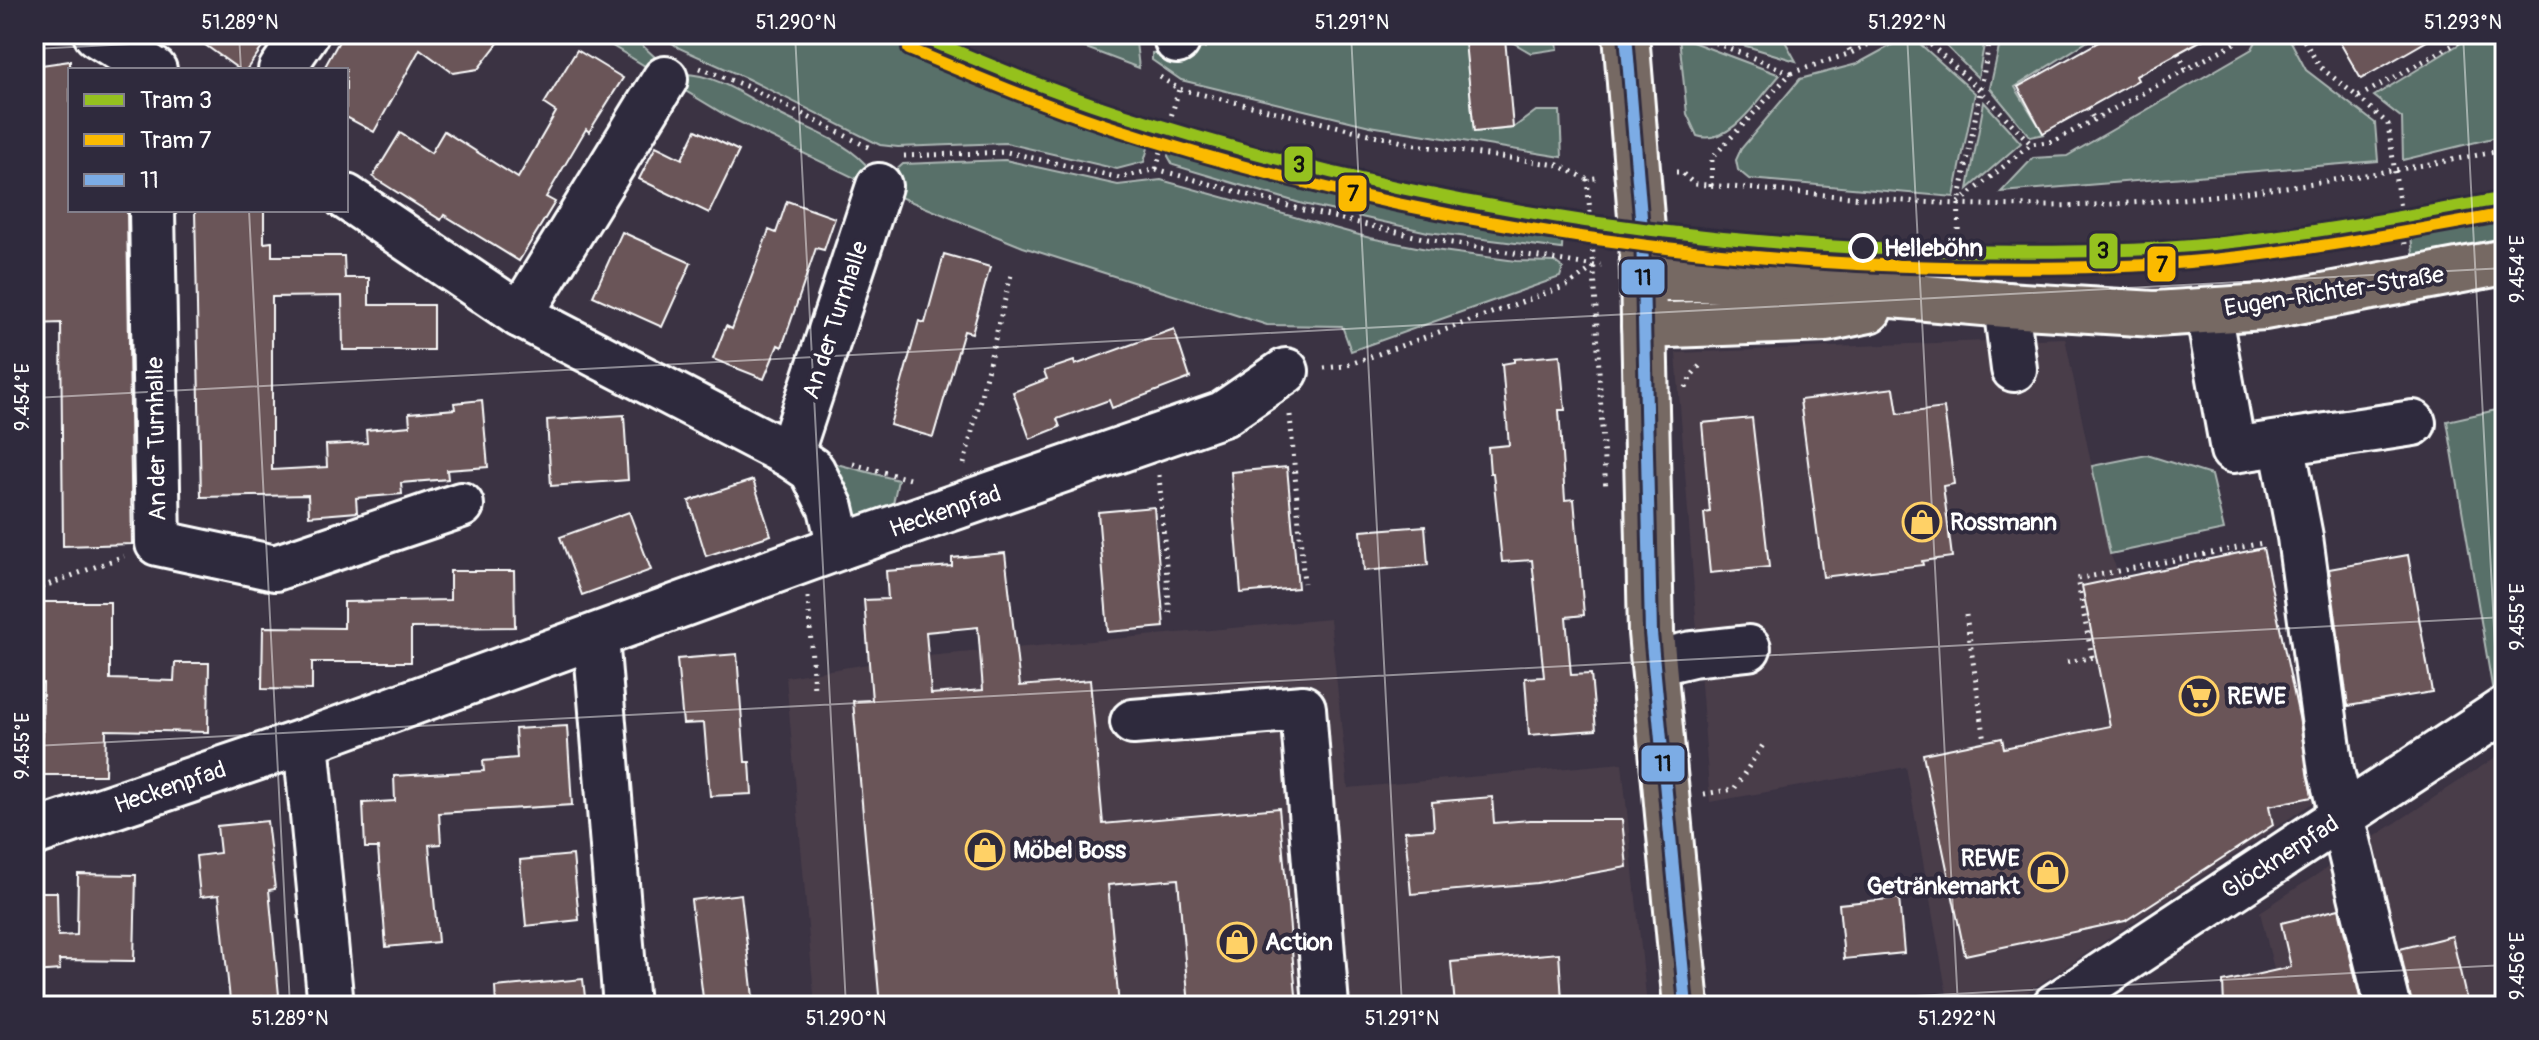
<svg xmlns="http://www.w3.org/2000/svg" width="2539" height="1040" viewBox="0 0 2539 1040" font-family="Pangolin,sans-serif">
  <rect width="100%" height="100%" fill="#3b3343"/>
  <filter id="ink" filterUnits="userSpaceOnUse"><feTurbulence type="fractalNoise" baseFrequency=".0125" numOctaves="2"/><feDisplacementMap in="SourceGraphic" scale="16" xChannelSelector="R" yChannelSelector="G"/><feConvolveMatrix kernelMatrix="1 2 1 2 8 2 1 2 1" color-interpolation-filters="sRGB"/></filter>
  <g filter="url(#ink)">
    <g fill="#493d4a">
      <polygon points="2065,338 2110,554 2121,578 2263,548 2317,800 2007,1006 1949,1006 1906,767 1710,802 1676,353"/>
      <polygon points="1330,619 1348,788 1622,763 1647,1006 815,1006 786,677 906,658"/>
      <polygon points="2505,751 2505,1006 2283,1006 2260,912"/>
    </g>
    <g fill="#596f69" stroke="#acb7b4" stroke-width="2">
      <polygon points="593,34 630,34 656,58 658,74"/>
      <polygon points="660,34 878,34 918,53 1018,91 1152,134 1144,162 1117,169 1006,143 898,147 880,145 748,79 679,48"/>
      <polygon points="1049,34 1135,34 1139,68"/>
      <polygon points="1204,34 1556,34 1558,49 1531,53 1505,38 1466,42 1474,132 1513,128 1536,111 1560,111 1562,157 1370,126 1181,80 1152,60 1152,53 1205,48"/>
      <polygon points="1706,34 1781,34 1796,61"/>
      <polygon points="1934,34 1986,34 1978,78"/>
      <polygon points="2002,34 2099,34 2015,87 2044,134 2030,137 1990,88"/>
      <polygon points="2260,34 2287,34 2306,70 2375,123 2378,161 2001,192 2033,158 2067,156 2252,49"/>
      <polygon points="2476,34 2505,34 2505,135 2403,160 2402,118 2374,96"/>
      <polygon points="1910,35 1975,93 1954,197 1749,179 1738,170 1736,160 1741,149 1800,79 1857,64"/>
      <path d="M1679 37 1780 75C1760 97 1730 147 1697 136L1687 114Z"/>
      <path d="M683 74C717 74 746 97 775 112 808 130 849 141 871 171V186L727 116 674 84Z"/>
      <polygon points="1984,102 2021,143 1968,189"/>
      <polygon points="1170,138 1307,181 1429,206 1563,227 1562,249 1428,232 1303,204 1173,165 1168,156"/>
      <polygon points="1005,160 1118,185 1161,180 1370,238 1427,249 1516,261 1555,262 1563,268 1560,277 1351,351 1342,326 1267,325 1023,247 885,191 894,172 903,164"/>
      <polygon points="2505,210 2505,244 2414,261 2410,228"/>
      <polygon points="2505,408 2505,685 2493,692 2447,421"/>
      <polygon points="2147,455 2211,475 2224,530 2110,554 2092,466"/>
      <polygon points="829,462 898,480 891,513 866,521 848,512"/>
    </g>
    <g fill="#6a5559" stroke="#fff" stroke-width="2" fill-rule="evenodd">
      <polygon points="190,34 272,34 246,70 240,70"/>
      <polygon points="343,34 505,34 478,69 453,73 420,49 374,132 346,117 346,70 323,70"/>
      <polygon points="2113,34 2213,34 2136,76 2138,80 2043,133 2018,87"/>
      <polygon points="2335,34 2439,34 2361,79"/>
      <polygon points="1505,38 1513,128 1474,132 1465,42"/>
      <polygon points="577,50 623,78 589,132 586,129 546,197 555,202 519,261 444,215 441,220 373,177 400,133 431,153 444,131 518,178 556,112 544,104"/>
      <polygon points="70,61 70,210 127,210 132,544 63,546 61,323 34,324 34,66"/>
      <polygon points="696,130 739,151 709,213 639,179 656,146 682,159"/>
      <polygon points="787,201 835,218 824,250 816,248 782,347 778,345 764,379 713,359 726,326 732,329 769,230 776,233"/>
      <polygon points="195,210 264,210 264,243 272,242 272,256 344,256 345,278 369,278 369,305 433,305 433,350 343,350 342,296 272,297 272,470 327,467 326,445 367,443 366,430 410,426 409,413 455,409 454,403 482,400 488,467 447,470 448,479 401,483 402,494 356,498 357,512 309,516 308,495 201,497"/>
      <polygon points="622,232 691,263 662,327 593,296"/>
      <polygon points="944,254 990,267 972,333 964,331 933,437 890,425 919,321 925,323"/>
      <polygon points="1174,329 1190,378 1112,408 1109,400 1057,419 1060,427 1030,439 1013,392 1047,379 1044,371 1074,361 1075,365"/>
      <polygon points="1560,355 1565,410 1559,410 1565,500 1574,499 1584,615 1566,617 1571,675 1591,674 1596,730 1529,735 1525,678 1544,677 1532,560 1502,562 1493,473 1490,473 1488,447 1509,445 1502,364 1514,362 1514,359"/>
      <polygon points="1894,388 1898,414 1944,408 1954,484 1943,486 1952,557 1922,561 1923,565 1823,577 1800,400"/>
      <polygon points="624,415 628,480 551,486 547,420"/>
      <polygon points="1752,418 1769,567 1710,573 1704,513 1710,512 1702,423"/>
      <polygon points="1287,467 1298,588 1241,593 1231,472"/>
      <polygon points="753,480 771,535 706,556 689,501"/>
      <polygon points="1154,507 1164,627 1108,632 1098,512"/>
      <polygon points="629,512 651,570 582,595 560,537"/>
      <polygon points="1425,526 1428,565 1364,571 1361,531"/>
      <polygon points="2263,548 2299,717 2312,797 2269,806 2273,825 2125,921 1965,955 1923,754 2002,738 2004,748 2110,726 2082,586"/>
      <path d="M1005 553 1020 686 1090 680 1103 824 1279 808 1297 1006H1189L1178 879 1108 885 1119 1006H880L853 701 872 700 864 600 888 599 886 571 952 566V558ZM978 627 983 690 931 694 926 632Z"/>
      <polygon points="2408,555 2432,692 2348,706 2329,569"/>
      <polygon points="450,571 514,571 515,627 411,628 411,662 312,662 312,690 262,689 263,627 344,628 344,602 450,600"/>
      <polygon points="36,602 110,602 110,679 174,681 175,663 209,663 208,732 106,730 105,775 42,775 43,683 36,683"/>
      <polygon points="737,654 745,762 750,762 752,794 710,796 704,723 683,724 677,659"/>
      <polygon points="567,726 572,805 439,813 441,844 429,845 438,942 386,947 378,848 365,848 363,803 395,801 394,776 484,771 483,761 517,758 515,729"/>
      <polygon points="1492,797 1494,823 1530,820 1622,820 1627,867 1537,883 1411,894 1405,831 1434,829 1432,802"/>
      <polygon points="267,821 275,889 269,890 279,995 230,1000 219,895 200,897 196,856 220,853 217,826"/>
      <polygon points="573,855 579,920 526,926 520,860"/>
      <polygon points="78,874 136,875 134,961 59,960 60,970 34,972 34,892 57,892 58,936 77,935"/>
      <polygon points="741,894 754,1006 704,1006 691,900"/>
      <polygon points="1899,898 1904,953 1844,959 1839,904"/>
      <polygon points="2339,909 2362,1006 2224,1006 2223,982 2291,967 2281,923"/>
      <polygon points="2452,936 2468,1006 2412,1006 2400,949"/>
      <polygon points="1559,953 1562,1001 1508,1006 1455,1006 1451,962"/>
      <polygon points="583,979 586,1006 496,1006 495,987"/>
    </g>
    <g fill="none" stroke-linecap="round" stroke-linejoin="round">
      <defs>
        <g id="minor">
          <polyline points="96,34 154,70"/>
          <polyline points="1176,34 1177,41"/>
          <polyline points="281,70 306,34"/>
          <polyline points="346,197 520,315 790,455 812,470 831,508 840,547"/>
          <polyline points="152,210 158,543 275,568 461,505"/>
          <polyline points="2006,305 2014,369"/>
          <polyline points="2208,311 2233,450 2413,423"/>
          <polyline points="520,315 665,79"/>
          <polyline points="2282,443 2300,537 2331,771 2388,1006"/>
          <polyline points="790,455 879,186"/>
          <polyline points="596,637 626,1006"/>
          <polyline points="1654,663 1692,654 1748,648"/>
          <polyline points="1133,722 1303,708 1326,1006"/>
          <polyline points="306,741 331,1006"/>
          <polyline points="34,833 306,741 840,547 1223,414 1286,371"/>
          <polyline points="2055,1006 2505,709"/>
        </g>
        <g id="major">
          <polyline points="1626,34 1642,229 1651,633 1686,1006"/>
          <polyline points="1643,279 1709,279 2006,305 2155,314 2265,307 2505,262"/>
          <polyline points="1644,326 1826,319 1869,310"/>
        </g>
      </defs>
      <use href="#minor" stroke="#fff" stroke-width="50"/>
      <use href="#major" stroke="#fff" stroke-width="50"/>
      <g stroke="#fff" stroke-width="5" stroke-dasharray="2 6" stroke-linecap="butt">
        <polyline points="646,34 657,43"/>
        <polyline points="1693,34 1791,73"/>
        <polyline points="1842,34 1851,53"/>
        <polyline points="1919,34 1975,85 2031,144"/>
        <polyline points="2300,34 2320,67 2358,97 2473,34"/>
        <polyline points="2178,53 2186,69"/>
        <polyline points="700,68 748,87 872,149"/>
        <polyline points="1160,77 1179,89 1416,145 1558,165 1587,179 1596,178"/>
        <polyline points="2358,97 2388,124 2405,244"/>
        <polyline points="2088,108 2094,120"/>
        <polyline points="904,156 1007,152 1120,178 1156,169 1303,210 1427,239 1595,266 1601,265"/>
        <polyline points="1156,169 1179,89"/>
        <path d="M1676 172H1681L1694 184C1826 194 1959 210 2092 205 2231 199 2368 176 2505 150"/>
        <path d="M1587 179C1597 282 1598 385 1606 489"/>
        <polyline points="1711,186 1712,158 1791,73 1851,53 1889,34"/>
        <polyline points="1959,203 2031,144 2055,141 2240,40 2243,34"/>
        <polyline points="1957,262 1959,204 1991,34"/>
        <polyline points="1324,368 1345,366 1569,285 1594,267"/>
        <polyline points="1686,388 1691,376 1702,363"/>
        <polyline points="1290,415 1304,583"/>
        <polyline points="853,464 913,480"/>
        <polyline points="964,464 1011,275"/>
        <polyline points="1159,475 1170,616"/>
        <polyline points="34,590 124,556"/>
        <polyline points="808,597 814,690"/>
        <polyline points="1966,615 1985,741"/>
        <polyline points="2092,657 2077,579 2263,543"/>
        <polyline points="2067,662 2094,657"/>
        <polyline points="1704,794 1734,789 1765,742"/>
      </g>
      <use href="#minor" stroke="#2f2a3d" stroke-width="44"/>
      <use href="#major" stroke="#766964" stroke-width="44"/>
      <defs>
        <polyline id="bus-1" points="1626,34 1642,229 1651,633 1686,1006"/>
      </defs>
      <use href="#bus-1" stroke="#2f2a3d" stroke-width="18"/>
      <use href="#bus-1" stroke="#7cace5" stroke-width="12"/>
      <defs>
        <path id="tram-1" d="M915 34C980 61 1045 89 1113 111 1382 198 1663 245 1946 251 2027 252 2110 253 2191 246 2296 237 2401 217 2505 198"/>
        <path id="tram-2" d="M909 49C974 76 1040 104 1107 126 1378 214 1660 261 1944 267 2026 268 2108 269 2189 262 2296 253 2400 233 2505 214"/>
      </defs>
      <use href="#tram-1" stroke="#2f2a3d" stroke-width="18"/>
      <use href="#tram-2" stroke="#2f2a3d" stroke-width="18"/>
      <use href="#tram-1" stroke="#95c11f" stroke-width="12"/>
      <use href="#tram-2" stroke="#fbba00" stroke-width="12"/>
    </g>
  </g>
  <path fill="none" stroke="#fff" stroke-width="2" stroke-opacity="0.45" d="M239 34 241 70M795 34 846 1006M1351 34 1402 1006M1907 34 1958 1006M2463 34 2505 839M34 49 322 34M249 210 290 1006M34 398 2505 268M34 746 2505 617M1725 1006 2505 965"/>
  <defs>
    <symbol id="shop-ring" viewBox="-11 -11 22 22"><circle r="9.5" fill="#2f2a3d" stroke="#ffd166" stroke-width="1.5"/><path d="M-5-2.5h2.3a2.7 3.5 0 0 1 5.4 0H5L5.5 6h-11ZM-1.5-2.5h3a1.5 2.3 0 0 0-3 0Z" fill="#ffd166"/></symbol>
    <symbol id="supermarket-ring" viewBox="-11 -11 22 22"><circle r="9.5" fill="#2f2a3d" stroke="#ffd166" stroke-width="1.5"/><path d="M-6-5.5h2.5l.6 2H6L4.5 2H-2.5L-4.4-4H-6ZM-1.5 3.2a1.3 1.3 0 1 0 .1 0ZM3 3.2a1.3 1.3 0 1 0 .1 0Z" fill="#ffd166"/></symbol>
  </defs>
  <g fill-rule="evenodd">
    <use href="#shop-ring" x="1900" y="500" width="44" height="44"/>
    <use href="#supermarket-ring" x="2177" y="674" width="44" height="44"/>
    <use href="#shop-ring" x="963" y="828" width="44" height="44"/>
    <use href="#shop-ring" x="2026" y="850" width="44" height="44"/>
    <use href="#shop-ring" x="1215" y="920" width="44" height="44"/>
  </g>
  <circle fill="#2f2a3d" stroke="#fff" stroke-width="4" cx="1863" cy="248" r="13"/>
  <g text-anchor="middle" stroke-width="8" stroke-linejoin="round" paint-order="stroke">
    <g font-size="24" font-weight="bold" fill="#fff" stroke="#2f2a3d" text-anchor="start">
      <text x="1884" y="256">Helleböhn</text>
    </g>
    <g font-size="24" fill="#fff" stroke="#2f2a3d">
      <text transform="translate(2334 291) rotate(-9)" y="8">Eugen-Richter-Straße</text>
      <text transform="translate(835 320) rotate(-72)" y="8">An der Turnhalle</text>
      <text transform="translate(156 439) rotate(-91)" y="8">An der Turnhalle</text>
      <text transform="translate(945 511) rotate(-19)" y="8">Heckenpfad</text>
      <text transform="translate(170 787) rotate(-19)" y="8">Heckenpfad</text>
      <text transform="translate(2280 857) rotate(-33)" y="8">Glöcknerpfad</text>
    </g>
    <g font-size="24" font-weight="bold" fill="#fff" stroke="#2f2a3d" text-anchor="start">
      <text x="1950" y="530">Rossmann</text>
      <text x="2227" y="704">REWE</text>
      <text x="1013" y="858">Möbel Boss</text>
      <text x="2020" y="866" text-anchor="end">REWE<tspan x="2020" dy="28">Getränkemarkt</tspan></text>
      <text x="1265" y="950">Action</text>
    </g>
  </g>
  <g stroke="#2f2a3d" stroke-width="3">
    <rect x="1283" y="145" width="31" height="38" rx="8" fill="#95c11f"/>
    <rect x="1337" y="174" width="31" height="39" rx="8" fill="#fbba00"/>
    <rect x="2088" y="232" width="31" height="38" rx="8" fill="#95c11f"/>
    <rect x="2146" y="245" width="31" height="38" rx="8" fill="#fbba00"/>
    <rect x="1620" y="258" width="46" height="38" rx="8" fill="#7cace5"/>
    <rect x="1640" y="744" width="46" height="39" rx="8" fill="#7cace5"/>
  </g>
  <g font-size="22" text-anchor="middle" font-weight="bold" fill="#111">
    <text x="1299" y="172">3</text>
    <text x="1353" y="201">7</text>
    <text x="2103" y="258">3</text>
    <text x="2162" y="272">7</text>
    <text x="1643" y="285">11</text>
    <text x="1663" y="771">11</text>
  </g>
  <rect width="2539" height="1040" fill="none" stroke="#2f2a3d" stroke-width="88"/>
  <rect x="68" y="68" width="280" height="144" fill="#2f2a3d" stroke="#827f8b" stroke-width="2"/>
  <rect x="84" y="94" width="40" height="12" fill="#95c11f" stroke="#827f8b" stroke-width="2"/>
  <text x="140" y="108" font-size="24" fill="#ffffff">Tram 3</text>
  <rect x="84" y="134" width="40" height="12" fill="#fbba00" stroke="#827f8b" stroke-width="2"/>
  <text x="140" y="148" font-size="24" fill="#ffffff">Tram 7</text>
  <rect x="84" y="174" width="40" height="12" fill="#7cace5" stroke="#827f8b" stroke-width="2"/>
  <text x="140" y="188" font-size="24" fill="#ffffff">11</text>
  <rect x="44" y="44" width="2451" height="952" fill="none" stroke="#fff" stroke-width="3"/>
  <g font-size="20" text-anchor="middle" fill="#fff">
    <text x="240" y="29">51.289°N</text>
    <text x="796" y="29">51.290°N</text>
    <text x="1352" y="29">51.291°N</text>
    <text x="1907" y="29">51.292°N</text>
    <text x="2463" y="29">51.293°N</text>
    <text transform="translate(2517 269) rotate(-90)" y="7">9.454°E</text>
    <text transform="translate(22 397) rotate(-90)" y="7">9.454°E</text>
    <text transform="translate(2517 617) rotate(-90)" y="7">9.455°E</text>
    <text transform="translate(22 746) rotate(-90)" y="7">9.455°E</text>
    <text transform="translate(2517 966) rotate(-90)" y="7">9.456°E</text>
    <text x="290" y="1025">51.289°N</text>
    <text x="846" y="1025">51.290°N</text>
    <text x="1402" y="1025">51.291°N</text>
    <text x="1957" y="1025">51.292°N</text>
  </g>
</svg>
